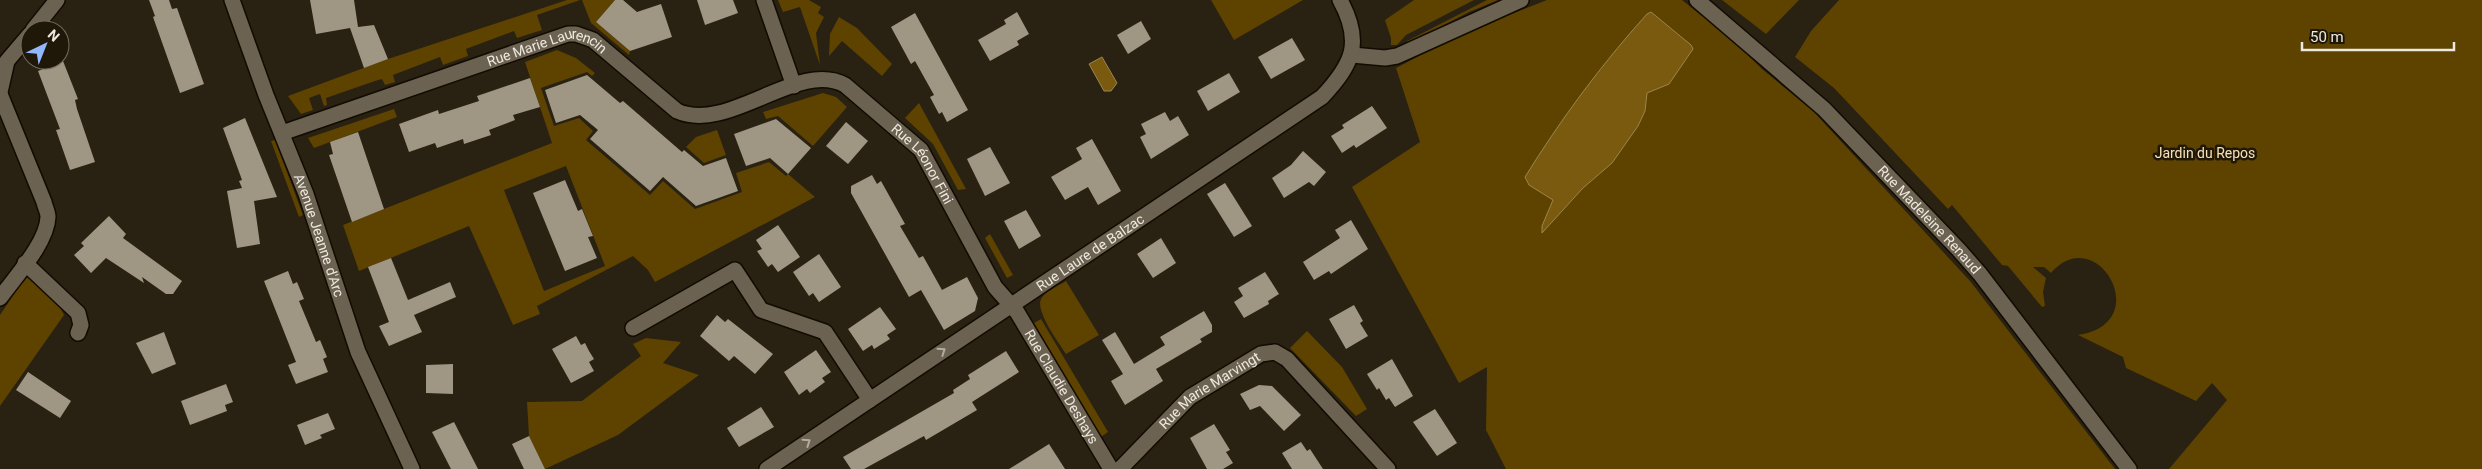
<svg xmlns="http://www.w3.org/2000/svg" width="2482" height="469" viewBox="0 0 2482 469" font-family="Roboto,sans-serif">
  <rect width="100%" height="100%" fill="#292112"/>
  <g fill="#5d4200" fill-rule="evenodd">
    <polygon points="567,0 580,0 537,15 542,30 517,38 514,31 466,49 468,56 443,65 440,57 393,75 395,82 385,85 382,79 375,81 326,98 327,105 324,106 320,94 309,98 313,110 301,114 288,96 388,59"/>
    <polygon points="582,0 615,0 596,22 630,51 629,55 591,23"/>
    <polygon points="778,0 809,0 821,7 818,13 824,17 816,33 820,65 800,7 783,12"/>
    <polygon points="1211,0 1303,0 1234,40"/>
    <polygon points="1414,0 1474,0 1406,35 1397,45 1391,45 1391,38 1385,20"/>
    <polygon points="1487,0 1498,0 1469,12 1404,46 1407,41"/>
    <polygon points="1547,0 1682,0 1737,44 1762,69 1813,111 1970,281 2115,469 1506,469 1486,430 1487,367 1459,383 1352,187 1420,142 1396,68 1467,31"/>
    <polygon points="1722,0 1799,0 1766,34"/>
    <path d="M1839 0H2482V469H2169L2227 400 2212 383 2196 401 2126 368 2123 357 2078 335C2157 323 2096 220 2051 273L2044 267H2033L2046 278 2043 292 2045 306 2042 307 2008 266 2002 265 1952 205 1948 209 1834 88 1795 57 1811 31Z"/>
    <polygon points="839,17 857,28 892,64 882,76 842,41 829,56 830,34"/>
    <path d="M557 50 576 58 595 73 592 76 587 72 541 88 554 126 579 118 593 131 586 140 650 195 663 181 695 209 742 192 736 173 769 162 786 176 788 174 815 197 655 282 648 270 633 256 537 306 540 314 513 325 469 226 359 271 343 225 552 143 525 62ZM566 166 605 266 544 291 504 190Z"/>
    <polygon points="823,93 836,97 847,107 813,146 778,116 766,119 763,112"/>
    <polygon points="919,103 966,189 958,190 933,144 905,118"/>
    <polygon points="394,109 397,117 314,148 308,138"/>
    <polygon points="717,130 726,155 704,163 686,147 696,137"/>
    <polygon points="275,140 303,215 299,217 271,141"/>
    <polygon points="990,234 1013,275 1007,278 985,238"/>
    <polygon points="27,275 60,307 64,315 0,406 0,315"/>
    <path d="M1066 281 1099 335 1066 354C1059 343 1035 311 1041 299 1044 292 1060 285 1066 281Z"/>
    <polygon points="1041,319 1108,432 1101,437 1034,323"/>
    <polygon points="1307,331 1342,367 1367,409 1356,416 1290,348"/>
    <polygon points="646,338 681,342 663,363 699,375 618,435 545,469 529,436 527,402 582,401 641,356 633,344"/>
  </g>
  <g fill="#7a5a0f" stroke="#9d854d">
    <path d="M1651 12 1691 45 1693 49 1669 84 1647 93 1645 111 1638 126 1612 163 1583 188 1542 233V226L1553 200 1529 185 1525 177C1561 119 1601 65 1647 14Z"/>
    <polygon points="1102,57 1117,83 1111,91 1104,91 1089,64"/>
  </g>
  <g fill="#9f9683">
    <polygon points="149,0 169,0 172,9 177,8 204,84 180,93 153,17 155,16"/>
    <polygon points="310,0 354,0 358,27 374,25 388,59 364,68 350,28 316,34"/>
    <polygon points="615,0 623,0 637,12 661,4 672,37 630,51 596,22"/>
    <polygon points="697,0 733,0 738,13 705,25"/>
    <polygon points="1017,12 1029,34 1017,41 1019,45 990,61 978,40 1006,24 1004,20"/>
    <polygon points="915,13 968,110 947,122 942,112 939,114 930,97 934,95 915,61 911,64 891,27"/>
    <polygon points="1141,21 1151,39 1128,54 1117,35"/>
    <polygon points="1292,38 1305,60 1271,79 1258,57"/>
    <polygon points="63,61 78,99 75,100 77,109 95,162 70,170 56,130 60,129 38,71"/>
    <polygon points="1229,73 1240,92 1208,111 1197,91"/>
    <polygon points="587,75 620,103 623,101 682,152 684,150 703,166 726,158 738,191 696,206 663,177 650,191 590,139 598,130 580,115 556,123 545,90"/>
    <polygon points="530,78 540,107 513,115 515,120 489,130 491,135 464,144 463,139 437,148 435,143 409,152 399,124 438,110 439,114 479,101 477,96"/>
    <polygon points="1372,106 1387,128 1356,148 1354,145 1342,153 1331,136 1344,128 1342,125"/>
    <polygon points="1165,112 1170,121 1178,116 1189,135 1151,159 1140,137 1146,134 1141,124"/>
    <polygon points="245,118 277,197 254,201 260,244 237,248 227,191 242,188 239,181 242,180 223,128"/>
    <polygon points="776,119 811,148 788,174 770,158 746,166 734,134"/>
    <polygon points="846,122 868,141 848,164 826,146"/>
    <polygon points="358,132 384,209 352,222 329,155 333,154 330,142"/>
    <polygon points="1092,139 1121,191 1098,205 1088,187 1065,200 1051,177 1082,159 1076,148"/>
    <polygon points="990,147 1010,183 985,196 967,159"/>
    <polygon points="1303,151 1326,172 1314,186 1309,182 1284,198 1272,178 1291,165"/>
    <polygon points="872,175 877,184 881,181 905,224 900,226 919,258 923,256 942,290 967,277 978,298 975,311 944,330 921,290 909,297 851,193 851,186"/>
    <polygon points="565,180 578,211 582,209 593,236 588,237 597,258 565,271 533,193"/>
    <polygon points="1225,183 1252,226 1234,237 1207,194"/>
    <polygon points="1026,210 1041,236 1019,249 1004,221"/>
    <polygon points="109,216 126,234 123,238 182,281 173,294 166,294 142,277 144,283 106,258 91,273 74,255 84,246 81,243"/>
    <polygon points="1351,220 1368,249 1331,274 1329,271 1314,280 1303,262 1340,238 1335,230"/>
    <polygon points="778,225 800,257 778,272 772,264 768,267 757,251 762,249 756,240"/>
    <polygon points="1161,238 1176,263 1153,278 1137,254"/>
    <polygon points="819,254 841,287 819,302 813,293 809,296 793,272"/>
    <polygon points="391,258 408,300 450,282 456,297 414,315 422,332 389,346 379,326 389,322 368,267"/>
    <polygon points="288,271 293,284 297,282 304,299 299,301 309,325 316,342 320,340 327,357 323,359 328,372 296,384 288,365 296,362 264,281"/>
    <polygon points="1265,272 1279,294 1268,301 1269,304 1244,318 1234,302 1243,296 1238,288"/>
    <polygon points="1354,305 1363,321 1360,323 1368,336 1346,349 1329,319"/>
    <polygon points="880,307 896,329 887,335 890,339 874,349 872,345 863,351 848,329"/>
    <polygon points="1204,311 1212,325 1212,332 1200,339 1202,342 1156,369 1163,381 1125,405 1111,381 1123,374 1102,340 1115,332 1134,364 1165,345 1160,337"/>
    <polygon points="717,315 725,322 728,319 773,354 755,374 734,356 729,361 700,336"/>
    <polygon points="164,332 176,364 152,374 136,343"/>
    <polygon points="576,336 581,345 585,343 589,351 594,359 589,362 594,371 571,383 552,349"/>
    <polygon points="816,350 831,372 822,378 825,382 810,393 807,389 799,395 784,372"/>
    <polygon points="1006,351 1019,372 972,402 977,410 926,440 924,436 864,469 851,469 843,457 954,393 953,390 970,379 968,375"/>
    <polygon points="1392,359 1413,396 1395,407 1389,398 1386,400 1379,388 1377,390 1367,374"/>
    <polygon points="453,364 453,394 426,393 426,365"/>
    <polygon points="28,372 71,401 60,418 16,390"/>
    <polygon points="226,384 233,402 225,405 227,411 190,425 181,401"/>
    <polygon points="1259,385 1272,386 1301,415 1284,431 1260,406 1250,410 1240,394"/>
    <polygon points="761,407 774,427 739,447 727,428"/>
    <polygon points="1435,409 1457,443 1437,456 1413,422"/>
    <polygon points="328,413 335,429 320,435 322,438 305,445 297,425"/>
    <polygon points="454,422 478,469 451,469 432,432"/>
    <polygon points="1214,424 1230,450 1226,452 1233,463 1223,469 1207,469 1190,438"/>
    <polygon points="529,436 545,469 524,469 512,444"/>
    <polygon points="1301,442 1307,451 1310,449 1323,469 1292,469 1282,453"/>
    <polygon points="1049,444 1065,469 1009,469"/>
  </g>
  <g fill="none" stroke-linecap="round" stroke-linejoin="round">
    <defs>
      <g id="minor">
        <path id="s1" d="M232 0 266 95 306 194 358 352 412 469"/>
        <polyline points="764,0 794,86"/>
        <path id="s2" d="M1697 0 1824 109 1959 250 1980 274 2129 469"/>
        <polyline points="33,30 57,0"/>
        <polyline points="1352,55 1385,58 1397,56 1521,0"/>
        <polyline points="0,92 7,61 30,34"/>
        <path d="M0 94 44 202C45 207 48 212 48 217 47 243 15 277 0 298"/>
        <path id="s3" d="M282 133 568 34H576L593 40 677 111C729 134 798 59 845 85L921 150 995 287 1017 312 1111 469"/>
        <polyline points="25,263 78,313 81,325 78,333"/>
        <polyline points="633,328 735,270 761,310 825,332 870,400"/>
        <path id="s4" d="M767 469 1322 97C1353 64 1363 42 1340 0"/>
        <path id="s5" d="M1120 469 1190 397 1261 354 1275 352 1287 359 1388 469"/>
      </g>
    </defs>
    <use href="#minor" stroke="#120b01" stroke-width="18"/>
    <use href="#minor" stroke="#6b6251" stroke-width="15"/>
  </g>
  <defs><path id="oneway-chevron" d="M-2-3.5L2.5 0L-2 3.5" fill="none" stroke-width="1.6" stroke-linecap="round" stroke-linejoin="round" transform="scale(1.25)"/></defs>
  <g stroke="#b3ac9f">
    <use href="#oneway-chevron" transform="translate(942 351) rotate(-34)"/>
    <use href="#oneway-chevron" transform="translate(807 442) rotate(-34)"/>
  </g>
  <g text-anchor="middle" stroke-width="5" stroke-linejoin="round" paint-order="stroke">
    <g font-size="14" fill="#eee8df" stroke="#1f1809">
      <text dy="5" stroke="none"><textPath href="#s3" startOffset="281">Rue Marie Laurencin</textPath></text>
      <text dy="5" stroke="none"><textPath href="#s3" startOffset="726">Rue Léonor Fini</textPath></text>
      <text dy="5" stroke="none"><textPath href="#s2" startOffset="320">Rue Madeleine Renaud</textPath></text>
      <text dy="5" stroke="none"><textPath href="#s1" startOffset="251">Avenue Jeanne d'Arc</textPath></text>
      <text dy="5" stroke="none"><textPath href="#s4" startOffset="389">Rue Laure de Balzac</textPath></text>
      <text dy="5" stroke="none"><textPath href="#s3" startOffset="990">Rue Claudie Deshays</textPath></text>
      <text dy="5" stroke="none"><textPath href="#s5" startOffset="120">Rue Marie Marvingt</textPath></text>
    </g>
    <g font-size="14" fill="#f8e2b8" stroke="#1f1809">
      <text x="2205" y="158">Jardin du Repos</text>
    </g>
  </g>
  <g transform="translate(45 45) rotate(43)"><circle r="24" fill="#1f1809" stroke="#726b5f"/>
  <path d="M0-4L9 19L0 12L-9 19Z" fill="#93b7fd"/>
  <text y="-8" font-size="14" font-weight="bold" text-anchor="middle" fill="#eee8df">N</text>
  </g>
  <path d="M2302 42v8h152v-8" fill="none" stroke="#eee8df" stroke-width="2.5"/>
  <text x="2310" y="42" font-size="15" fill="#eee8df" stroke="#1f1809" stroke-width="4" paint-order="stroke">50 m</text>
</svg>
